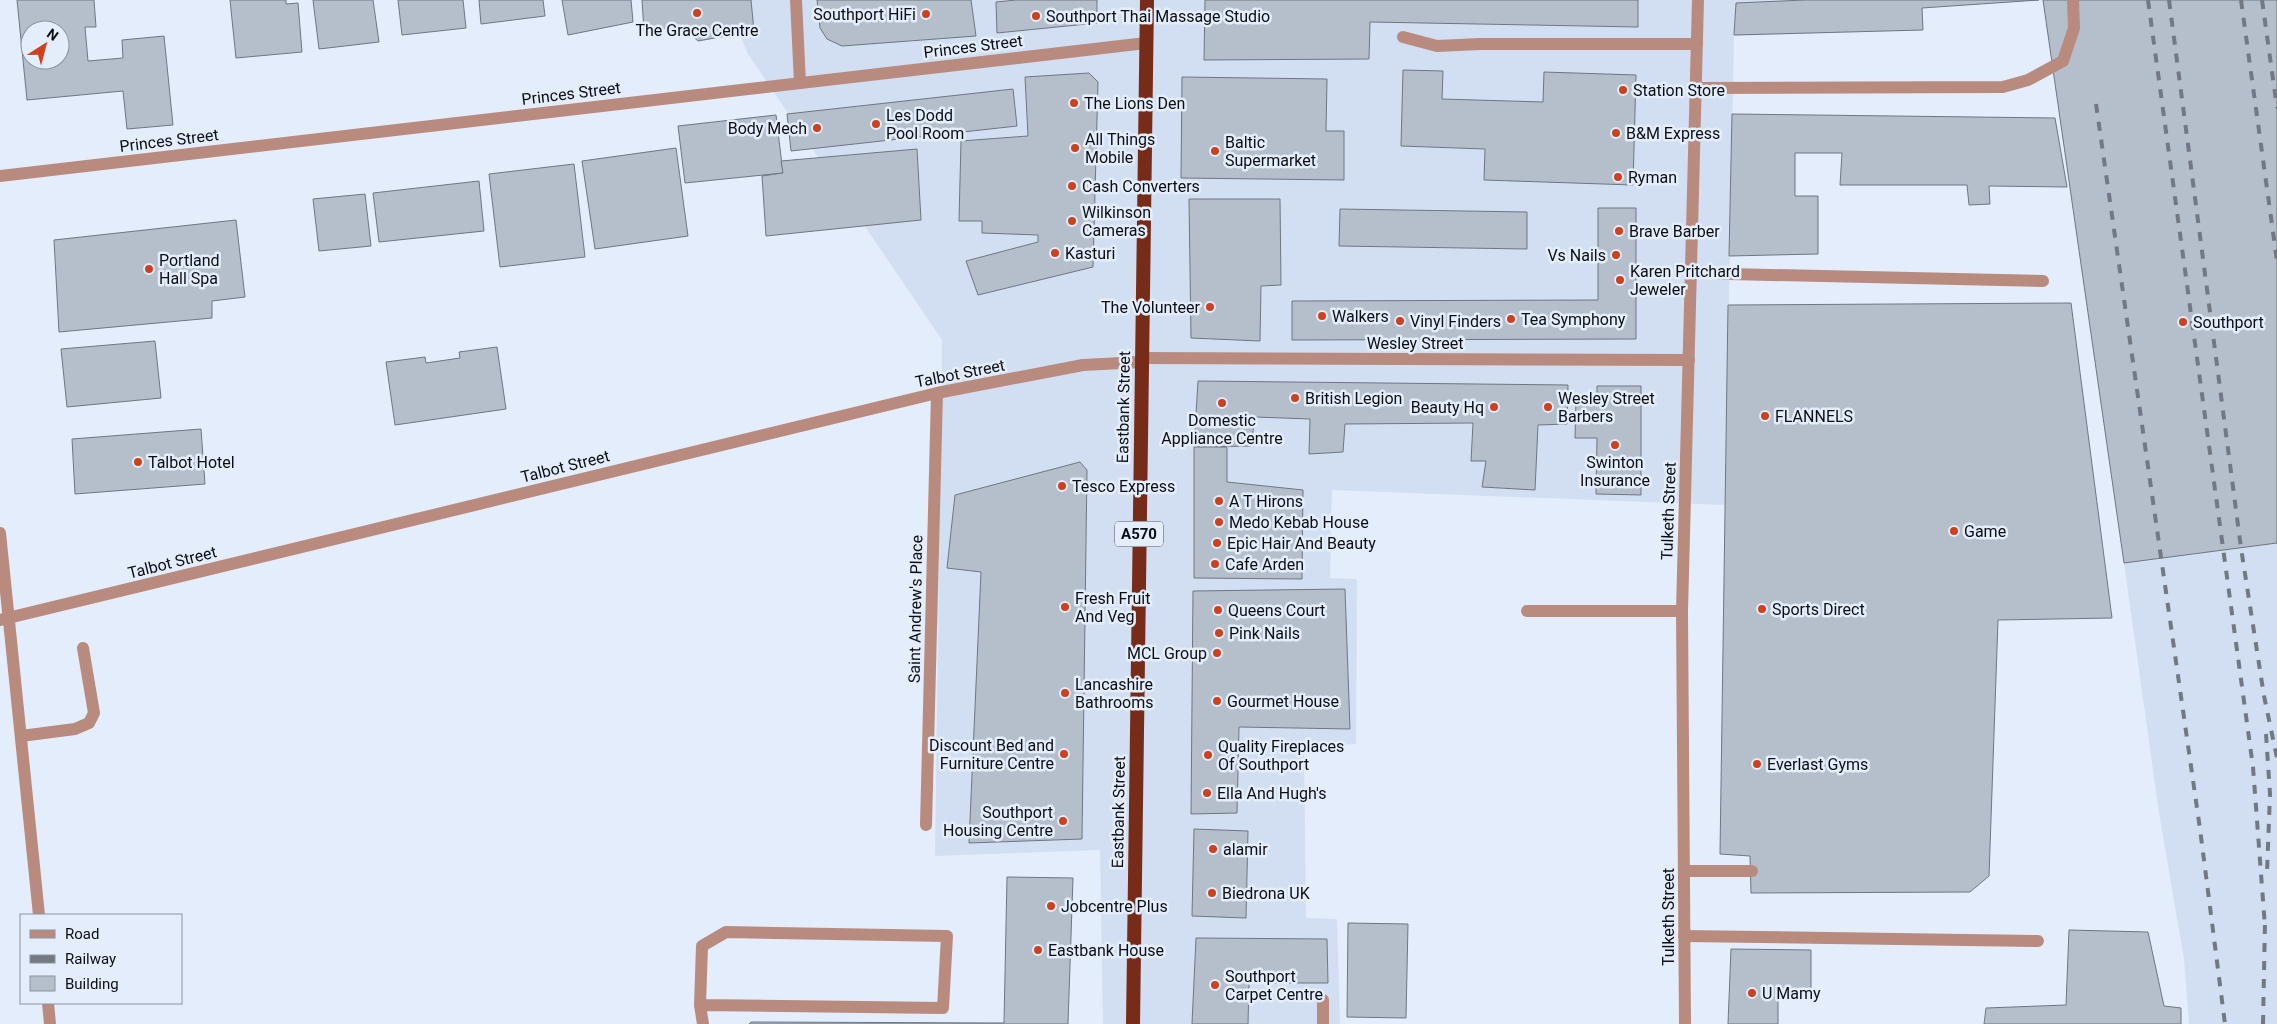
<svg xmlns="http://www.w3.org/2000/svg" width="2277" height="1024" viewBox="0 0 2277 1024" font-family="Roboto,sans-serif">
  <rect width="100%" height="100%" fill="#e4edfb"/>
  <g fill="#d2dff2">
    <polygon points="726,0 2039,0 1923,8 1923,30 1734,36 1725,505 1332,490 1330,578 1357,579 1356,744 1304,747 1306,918 1337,919 1340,1024 1103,1024 1100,850 935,856 942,340 748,54"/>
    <polygon points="2277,543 2277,1024 2189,1024 2184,959 2159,813 2124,563"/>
  </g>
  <g fill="#b5becb" stroke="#6f7682" fill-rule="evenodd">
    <path d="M17 0H94L96 27H85L88 61 123 58 122 40 164 36 173 125 127 129 123 91 27 100ZM30 30H60V60H30Z"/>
    <polygon points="230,0 286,0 286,4 298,3 302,52 236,58"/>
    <polygon points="313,0 373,0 379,42 319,49"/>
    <polygon points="398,0 463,0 466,28 402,35"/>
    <polygon points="479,0 543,0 545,16 481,24"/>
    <polygon points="562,0 631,0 633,22 568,35"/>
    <polygon points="642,0 751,0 754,31 698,41 681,26 644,31"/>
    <polygon points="817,0 971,0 976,36 842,46 827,39 820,28"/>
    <polygon points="1016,0 1097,0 1097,23 997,33 996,2"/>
    <polygon points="1205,0 1638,0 1638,27 1370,22 1369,59 1204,60"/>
    <polygon points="1805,0 2039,0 1922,8 1923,30 1734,35 1736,3"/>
    <polygon points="2043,0 2277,0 2277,543 2124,563"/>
    <polygon points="1403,70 1443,71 1442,99 1543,102 1544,72 1636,75 1633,185 1484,180 1485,149 1401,146"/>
    <polygon points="1089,73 1098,82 1093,267 978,295 966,261 1038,242 1038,235 982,233 982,221 959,221 961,141 1028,136 1025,77"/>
    <polygon points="1182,77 1327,79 1326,131 1344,131 1344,180 1181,178"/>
    <polygon points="1013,89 1017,126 791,151 787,114"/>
    <polygon points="1732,114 2055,118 2067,187 1989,186 1990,204 1969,205 1967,185 1840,185 1842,153 1795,153 1795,196 1818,196 1818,254 1729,256"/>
    <polygon points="776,115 783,173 685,183 678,126"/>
    <polygon points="676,148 688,236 595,249 582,161"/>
    <polygon points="917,149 921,220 766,236 762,176 783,173 781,161"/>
    <polygon points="574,164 585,257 500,267 489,174"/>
    <polygon points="479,181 484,231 379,242 373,193"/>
    <polygon points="365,194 371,246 319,251 313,199"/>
    <polygon points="1189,199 1280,199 1281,285 1261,286 1260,341 1191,338"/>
    <polygon points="1598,208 1636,208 1636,339 1292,340 1292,301 1598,300"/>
    <polygon points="1340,209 1527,212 1527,249 1339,246"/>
    <polygon points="236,220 245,297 212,301 212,318 59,332 54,240"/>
    <polygon points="2071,303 2112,618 1998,620 1989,876 1970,892 1751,893 1750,856 1720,854 1728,305"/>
    <polygon points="155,341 161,398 67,407 61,349"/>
    <polygon points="497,347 506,409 395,425 386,362 425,357 426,363 460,358 459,352"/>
    <polygon points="1198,381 1568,385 1567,424 1538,425 1535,490 1482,487 1486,461 1471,461 1473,423 1345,424 1343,452 1309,454 1310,419 1255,417 1251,446 1194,447"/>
    <polygon points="1597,386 1641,386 1641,495 1596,494 1597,438 1575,438 1576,399 1597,400"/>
    <polygon points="201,429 205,484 75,494 72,439"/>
    <polygon points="1194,447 1227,447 1227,482 1303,490 1302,579 1194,578"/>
    <polygon points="1080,462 1087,470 1082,839 969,843 981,572 947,568 955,495"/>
    <polygon points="1345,589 1350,729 1239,727 1237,813 1191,814 1193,591"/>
    <polygon points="1194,829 1248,831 1246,918 1192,916"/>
    <polygon points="1007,877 1073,878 1068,1024 749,1024 751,1022 1004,1023"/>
    <polygon points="1348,923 1408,924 1406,1018 1347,1017"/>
    <polygon points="2069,930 2148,932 2164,1006 2181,1008 2181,1024 1984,1024 1986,1008 2066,1005"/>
    <polygon points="1196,938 1327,939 1328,983 1249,983 1248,1024 1192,1024"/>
    <polygon points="1731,949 1811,950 1811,994 1778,991 1778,1024 1728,1024"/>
  </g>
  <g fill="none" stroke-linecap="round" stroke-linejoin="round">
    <g stroke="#b98b7f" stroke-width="12">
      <polyline points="1403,37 1437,46 1480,44 1697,44"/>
      <polyline points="1696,88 2003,87 2028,80 2063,61 2074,28 2073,0"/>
      <polyline points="1691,271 1729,274 2043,281"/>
      <polyline points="1527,611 1682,611"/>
      <polyline points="21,736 75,729 89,723 94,713 83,648"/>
      <polyline points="926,825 937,393"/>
      <polyline points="1684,871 1752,871"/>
      <polyline points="1684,936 2038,941"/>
      <polyline points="1323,1000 1323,1024"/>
      <polyline points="700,1005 943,1008 947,936 726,932 702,946 700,1005 703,1024"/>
    </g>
    <g stroke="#b98b7f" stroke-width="12">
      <polyline points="796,0 800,83"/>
      <polyline points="0,176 1146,43"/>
      <polyline points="1142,358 1689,360"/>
      <polyline points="0,620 937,393 1083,365 1141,362"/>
      <polyline points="1685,1024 1682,611 1698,0"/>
    </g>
    <g stroke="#b98b7f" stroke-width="12">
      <polyline points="0,533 39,915"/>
      <polyline points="48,1003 50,1024"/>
    </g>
    <polyline stroke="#762c19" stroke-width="14" points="1133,1024 1147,0"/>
    <g stroke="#737982" stroke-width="4" stroke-dasharray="9 9" stroke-linecap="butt">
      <polyline points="2148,0 2253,767 2265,927"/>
      <polyline points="2169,0 2241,548 2264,696 2277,758"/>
      <polyline points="2241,0 2277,261"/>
      <polyline points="2262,0 2277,108"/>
      <polyline points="2096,104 2200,829 2225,1024"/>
      <polyline points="2266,734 2270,794 2267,872"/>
      <polyline points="2263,1024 2265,922"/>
    </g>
  </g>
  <g fill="#cc421f" stroke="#e4edfb" stroke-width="2">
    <circle cx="697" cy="13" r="5"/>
    <circle cx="926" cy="14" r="5"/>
    <circle cx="1036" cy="16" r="5"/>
    <circle cx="1623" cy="90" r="5"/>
    <circle cx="1074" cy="103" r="5"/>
    <circle cx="876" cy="124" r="5"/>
    <circle cx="817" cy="128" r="5"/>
    <circle cx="1616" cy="133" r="5"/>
    <circle cx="1075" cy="148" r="5"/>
    <circle cx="1215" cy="151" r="5"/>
    <circle cx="1618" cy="177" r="5"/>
    <circle cx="1072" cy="186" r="5"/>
    <circle cx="1072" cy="221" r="5"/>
    <circle cx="1619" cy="231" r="5"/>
    <circle cx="1055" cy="253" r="5"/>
    <circle cx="1616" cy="255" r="5"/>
    <circle cx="149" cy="269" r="5"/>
    <circle cx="1620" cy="280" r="5"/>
    <circle cx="1210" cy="307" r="5"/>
    <circle cx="1322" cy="316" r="5"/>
    <circle cx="1511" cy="319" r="5"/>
    <circle cx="1400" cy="321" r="5"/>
    <circle cx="2183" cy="322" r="5"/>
    <circle cx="1295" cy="398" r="5"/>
    <circle cx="1222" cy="403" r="5"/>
    <circle cx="1494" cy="407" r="5"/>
    <circle cx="1548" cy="407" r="5"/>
    <circle cx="1765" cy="416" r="5"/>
    <circle cx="1615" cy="445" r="5"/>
    <circle cx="138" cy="462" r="5"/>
    <circle cx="1062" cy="486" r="5"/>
    <circle cx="1219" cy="501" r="5"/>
    <circle cx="1219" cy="522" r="5"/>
    <circle cx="1954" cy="531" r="5"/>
    <circle cx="1217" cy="543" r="5"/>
    <circle cx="1215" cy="564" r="5"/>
    <circle cx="1065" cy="607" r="5"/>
    <circle cx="1762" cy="609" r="5"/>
    <circle cx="1218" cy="610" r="5"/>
    <circle cx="1219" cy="633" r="5"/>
    <circle cx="1217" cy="653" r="5"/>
    <circle cx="1065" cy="693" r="5"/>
    <circle cx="1217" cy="701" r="5"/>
    <circle cx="1064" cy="754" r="5"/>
    <circle cx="1208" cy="755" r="5"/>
    <circle cx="1757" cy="764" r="5"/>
    <circle cx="1207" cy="793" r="5"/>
    <circle cx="1063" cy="821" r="5"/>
    <circle cx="1213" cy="849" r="5"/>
    <circle cx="1212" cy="893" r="5"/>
    <circle cx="1051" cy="906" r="5"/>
    <circle cx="1038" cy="950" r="5"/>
    <circle cx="1215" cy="985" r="5"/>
    <circle cx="1752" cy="993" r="5"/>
  </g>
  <g text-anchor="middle" stroke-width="5" stroke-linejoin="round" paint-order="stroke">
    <rect fill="#e4edfb" stroke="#4c5158" stroke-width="1" x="1115" y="521.5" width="48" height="25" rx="4"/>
    <g font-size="15" font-weight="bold" fill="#0b0e12">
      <text x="1139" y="539">A570</text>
    </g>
    <g font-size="16" fill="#0b0e12" stroke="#e4edfb" text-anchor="start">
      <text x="916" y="20" text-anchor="end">Southport HiFi</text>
      <text x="1046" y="22">Southport Thai Massage Studio</text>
      <text x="697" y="36" text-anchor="middle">The Grace Centre</text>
      <text x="1633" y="96">Station Store</text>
      <text x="1084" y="109">The Lions Den</text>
      <text x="886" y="121">Les Dodd<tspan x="886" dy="18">Pool Room</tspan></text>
      <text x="807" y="134" text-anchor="end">Body Mech</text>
      <text x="1626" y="139">B&amp;M Express</text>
      <text x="1085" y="145">All Things<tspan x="1085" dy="18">Mobile</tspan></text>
      <text x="1225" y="148">Baltic<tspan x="1225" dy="18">Supermarket</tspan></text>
      <text x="1628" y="183">Ryman</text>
      <text x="1082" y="192">Cash Converters</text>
      <text x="1082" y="218">Wilkinson<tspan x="1082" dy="18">Cameras</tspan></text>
      <text x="1629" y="237">Brave Barber</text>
      <text x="1065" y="259">Kasturi</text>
      <text x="1606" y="261" text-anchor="end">Vs Nails</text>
      <text x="159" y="266">Portland<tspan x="159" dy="18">Hall Spa</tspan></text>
      <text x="1630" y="277">Karen Pritchard<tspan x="1630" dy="18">Jeweler</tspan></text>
      <text x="1200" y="313" text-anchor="end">The Volunteer</text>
      <text x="1332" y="322">Walkers</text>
      <text x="1521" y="325">Tea Symphony</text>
      <text x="1410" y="327">Vinyl Finders</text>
      <text x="2193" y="328">Southport</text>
      <text x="1305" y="404">British Legion</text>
      <text x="1558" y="404">Wesley Street<tspan x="1558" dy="18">Barbers</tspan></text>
      <text x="1484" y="413" text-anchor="end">Beauty Hq</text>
      <text x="1775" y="422">FLANNELS</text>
      <text x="1222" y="426" text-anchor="middle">Domestic<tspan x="1222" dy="18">Appliance Centre</tspan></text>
      <text x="148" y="468">Talbot Hotel</text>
      <text x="1615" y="468" text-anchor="middle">Swinton<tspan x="1615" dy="18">Insurance</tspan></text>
      <text x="1072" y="492">Tesco Express</text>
      <text x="1229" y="507">A T Hirons</text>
      <text x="1229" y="528">Medo Kebab House</text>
      <text x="1964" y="537">Game</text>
      <text x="1227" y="549">Epic Hair And Beauty</text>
      <text x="1225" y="570">Cafe Arden</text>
      <text x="1075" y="604">Fresh Fruit<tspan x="1075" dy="18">And Veg</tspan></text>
      <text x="1772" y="615">Sports Direct</text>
      <text x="1228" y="616">Queens Court</text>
      <text x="1229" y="639">Pink Nails</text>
      <text x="1207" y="659" text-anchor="end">MCL Group</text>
      <text x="1075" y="690">Lancashire<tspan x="1075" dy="18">Bathrooms</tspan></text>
      <text x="1227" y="707">Gourmet House</text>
      <text x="1054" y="751" text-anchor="end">Discount Bed and<tspan x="1054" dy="18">Furniture Centre</tspan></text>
      <text x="1218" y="752">Quality Fireplaces<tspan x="1218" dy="18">Of Southport</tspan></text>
      <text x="1767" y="770">Everlast Gyms</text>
      <text x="1217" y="799">Ella And Hugh's</text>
      <text x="1053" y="818" text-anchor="end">Southport<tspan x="1053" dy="18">Housing Centre</tspan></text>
      <text x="1223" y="855">alamir</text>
      <text x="1222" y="899">Biedrona UK</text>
      <text x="1061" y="912">Jobcentre Plus</text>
      <text x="1048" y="956">Eastbank House</text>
      <text x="1225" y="982">Southport<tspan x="1225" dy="18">Carpet Centre</tspan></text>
      <text x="1762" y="999">U Mamy</text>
    </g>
    <g font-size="16" fill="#0b0e12" stroke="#e4edfb">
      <text transform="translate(973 46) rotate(-7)" y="6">Princes Street</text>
      <text transform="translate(571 93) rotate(-7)" y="6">Princes Street</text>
      <text transform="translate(169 140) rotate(-7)" y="6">Princes Street</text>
      <text x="1415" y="349">Wesley Street</text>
      <text transform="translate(960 373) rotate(-11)" y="6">Talbot Street</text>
      <text transform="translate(1123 407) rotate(-89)" y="6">Eastbank Street</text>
      <text transform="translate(565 466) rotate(-14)" y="6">Talbot Street</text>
      <text transform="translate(1668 511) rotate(-88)" y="6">Tulketh Street</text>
      <text transform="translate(172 562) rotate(-14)" y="6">Talbot Street</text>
      <text transform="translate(915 609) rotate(-89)" y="6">Saint Andrew's Place</text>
      <text transform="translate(1118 812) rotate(-89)" y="6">Eastbank Street</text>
      <text transform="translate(1668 917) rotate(-90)" y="6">Tulketh Street</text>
    </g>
  </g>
  <rect x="20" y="914" width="162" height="90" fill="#e4edfb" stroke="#8d949e"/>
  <rect x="30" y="930" width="25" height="8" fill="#b98b7f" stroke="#8d949e"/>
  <text x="65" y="939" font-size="15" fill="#0b0e12">Road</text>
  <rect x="30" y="955" width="25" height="8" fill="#737982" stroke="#8d949e"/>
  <text x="65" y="964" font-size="15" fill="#0b0e12">Railway</text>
  <rect x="30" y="976" width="25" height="15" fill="#b5becb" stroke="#8d949e"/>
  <text x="65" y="989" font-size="15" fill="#0b0e12">Building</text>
  <g transform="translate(45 45) rotate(36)"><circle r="24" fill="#e4edfb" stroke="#8d949e"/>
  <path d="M0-4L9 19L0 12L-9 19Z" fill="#cc421f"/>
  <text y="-8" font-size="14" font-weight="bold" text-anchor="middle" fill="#0b0e12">N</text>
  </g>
</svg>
